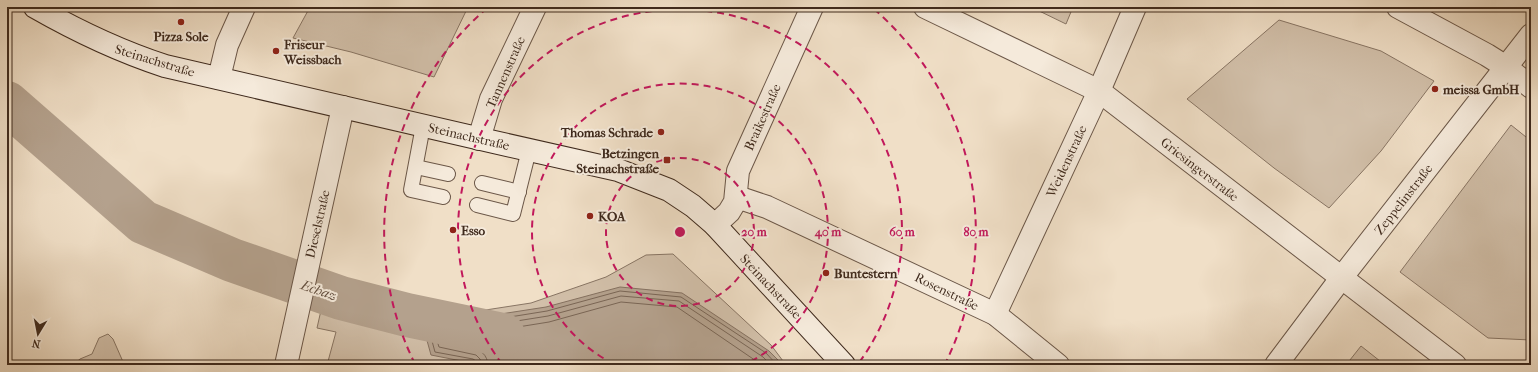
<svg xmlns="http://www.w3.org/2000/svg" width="1538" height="372" viewBox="0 0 1538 372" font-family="'IM FELL French Canon',serif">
  <rect width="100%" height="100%" fill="#f0dfc7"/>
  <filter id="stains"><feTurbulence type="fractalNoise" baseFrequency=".005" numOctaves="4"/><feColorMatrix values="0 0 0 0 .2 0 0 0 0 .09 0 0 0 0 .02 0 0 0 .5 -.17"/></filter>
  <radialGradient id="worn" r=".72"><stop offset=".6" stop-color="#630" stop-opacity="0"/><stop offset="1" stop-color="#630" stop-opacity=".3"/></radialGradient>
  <g fill="#d2c0aa" stroke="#887564">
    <polygon points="310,7 468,7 434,77 351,52 293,38"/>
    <polygon points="1031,7 1073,7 1066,24"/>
    <polygon points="1279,20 1381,51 1434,81 1381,151 1329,208 1274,168 1187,99"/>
    <polygon points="1511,125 1531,141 1531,340 1488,338 1400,272"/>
    <polygon points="673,254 771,345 786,365 327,365 336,332 317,328 324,297 407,318 466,313 531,303 606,277 646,255"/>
    <polygon points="108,334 113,339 124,364 73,365 80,359 92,354 99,338"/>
    <polygon points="1361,346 1385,365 1346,365"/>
  </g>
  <polygon fill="#b4a18d" stroke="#857160" points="620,287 682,293 769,351 783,365 482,365 431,355 423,326 546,307"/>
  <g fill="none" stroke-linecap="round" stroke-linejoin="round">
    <g stroke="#7a6655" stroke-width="1">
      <polyline points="477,365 476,361 473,359 435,352 429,330 547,311 620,291 681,297 766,353 777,365"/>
      <polyline points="482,365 480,359 476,355 439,347 435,334 548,316 621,296 679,301 763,357 771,365"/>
      <path d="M488 365C487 344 459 345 444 342L443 339 549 322 621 302 677 307 762 365"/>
    </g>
    <polyline stroke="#b4a18d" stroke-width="44" points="7,103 143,222 232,260 341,298 407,315 503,335"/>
    <defs>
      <g id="lane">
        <polyline points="423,126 411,190 443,197"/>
        <polyline points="416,167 448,174"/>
        <polyline points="482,183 519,192"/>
        <polyline points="477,205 513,214 529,150"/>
      </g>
      <g id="street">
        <polyline points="925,7 1099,91 1455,365"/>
        <polyline points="1398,7 1487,55 1506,67 1531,87"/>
        <polyline points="219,78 227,45 244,7"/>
        <polyline points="479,139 491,99 535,7"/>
        <polyline points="737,197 767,207 995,314 1058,365"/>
        <polyline points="715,225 729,212 735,202 738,171 812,7"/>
        <polyline points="995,314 1099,91 1135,7"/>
        <polyline points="286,365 343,107"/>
        <polyline points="1276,365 1342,277 1531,35"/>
      </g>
      <path id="secondary" d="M35 7C77 31 119 51 165 66L494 142 618 170 669 190 693 206 715 225 844 365"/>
    </defs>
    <use href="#lane" stroke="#6b5748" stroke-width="16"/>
    <use href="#street" stroke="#6b5748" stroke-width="24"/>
    <use href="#secondary" stroke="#3f2a1d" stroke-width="24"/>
    <use href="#lane" stroke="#f5eadb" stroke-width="14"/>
    <use href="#street" stroke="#f5eadb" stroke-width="22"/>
    <use href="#secondary" stroke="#f5eadb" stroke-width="22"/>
  </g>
  <g fill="none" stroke="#c2185b" stroke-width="2" stroke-dasharray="7 5">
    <circle cx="680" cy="232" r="74"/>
    <path d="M614 364A148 148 0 1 1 746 364"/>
    <path d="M502 364A222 222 0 1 1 858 364"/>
    <path d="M415 364A296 296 0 0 1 486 9M874 9A296 296 0 0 1 945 364"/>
  </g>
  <g fill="#8f2418" stroke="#f5eadb" stroke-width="1.5">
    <circle cx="181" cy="22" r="4"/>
    <circle cx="276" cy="51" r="4"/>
    <circle cx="1435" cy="89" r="4"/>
    <circle cx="661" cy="132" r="4"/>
    <rect x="663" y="156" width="8" height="8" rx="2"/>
    <circle cx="590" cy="216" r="4"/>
    <circle cx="453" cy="230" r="4"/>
    <circle cx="826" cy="273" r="4"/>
  </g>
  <g text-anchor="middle" stroke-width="4" stroke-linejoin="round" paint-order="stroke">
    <g font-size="13" font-weight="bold" fill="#3f2a1d" stroke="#f5eadb" text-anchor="start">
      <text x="181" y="41" text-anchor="middle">Pizza Sole</text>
      <text x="284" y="49">Friseur<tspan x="284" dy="15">Weissbach</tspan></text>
      <text x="1443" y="94">meissa GmbH</text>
      <text x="653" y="137" text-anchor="end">Thomas Schrade</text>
      <text x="659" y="158" text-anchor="end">Betzingen<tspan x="659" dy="15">Steinachstraße</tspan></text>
      <text x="598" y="221">KOA</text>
      <text x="461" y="235">Esso</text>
      <text x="834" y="278">Buntestern</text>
    </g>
    <g font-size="13" fill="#3f2a1d" stroke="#f5eadb">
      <text transform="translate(155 60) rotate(17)" y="5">Steinachstraße</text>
      <text transform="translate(505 72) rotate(-66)" y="5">Tannenstraße</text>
      <text transform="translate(762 117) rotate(-66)" y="5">Braikestraße</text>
      <text transform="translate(469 136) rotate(13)" y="5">Steinachstraße</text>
      <text transform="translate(1066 161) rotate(-65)" y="5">Weidenstraße</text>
      <text transform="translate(1200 169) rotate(38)" y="5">Griesingerstraße</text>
      <text transform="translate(1403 199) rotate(-52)" y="5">Zeppelinstraße</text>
      <text transform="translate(317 224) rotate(-77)" y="5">Dieselstraße</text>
      <text transform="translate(771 286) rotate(47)" y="5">Steinachstraße</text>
      <text transform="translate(947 291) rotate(26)" y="5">Rosenstraße</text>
    </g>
    <g font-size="14" font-style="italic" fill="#624e3f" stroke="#f5eadb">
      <text transform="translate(319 290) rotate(19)" y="5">Echaz</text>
    </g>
  </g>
  <circle cx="680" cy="232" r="6" fill="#c2185b" stroke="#f5eadb" stroke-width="2"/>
  <g font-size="12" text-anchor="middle" font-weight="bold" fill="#c2185b" stroke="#f5eadb" stroke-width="4" stroke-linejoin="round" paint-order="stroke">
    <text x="754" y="236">20 m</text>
    <text x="828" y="236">40 m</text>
    <text x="902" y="236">60 m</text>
    <text x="976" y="236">80 m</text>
  </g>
  <rect width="1538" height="372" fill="none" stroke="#f0dfc7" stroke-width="24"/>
  <rect x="8" y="8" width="1522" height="356" fill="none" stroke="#3f2a1d" stroke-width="2"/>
  <rect x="12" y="12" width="1514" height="348" fill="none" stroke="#3f2a1d"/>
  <g transform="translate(38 334) rotate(190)" stroke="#f5eadb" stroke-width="3" paint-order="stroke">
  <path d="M0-3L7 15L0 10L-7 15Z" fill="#3f2a1d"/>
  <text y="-6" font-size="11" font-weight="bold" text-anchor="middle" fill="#3f2a1d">N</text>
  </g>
  <rect width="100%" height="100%" filter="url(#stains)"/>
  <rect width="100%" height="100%" fill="url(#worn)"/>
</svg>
